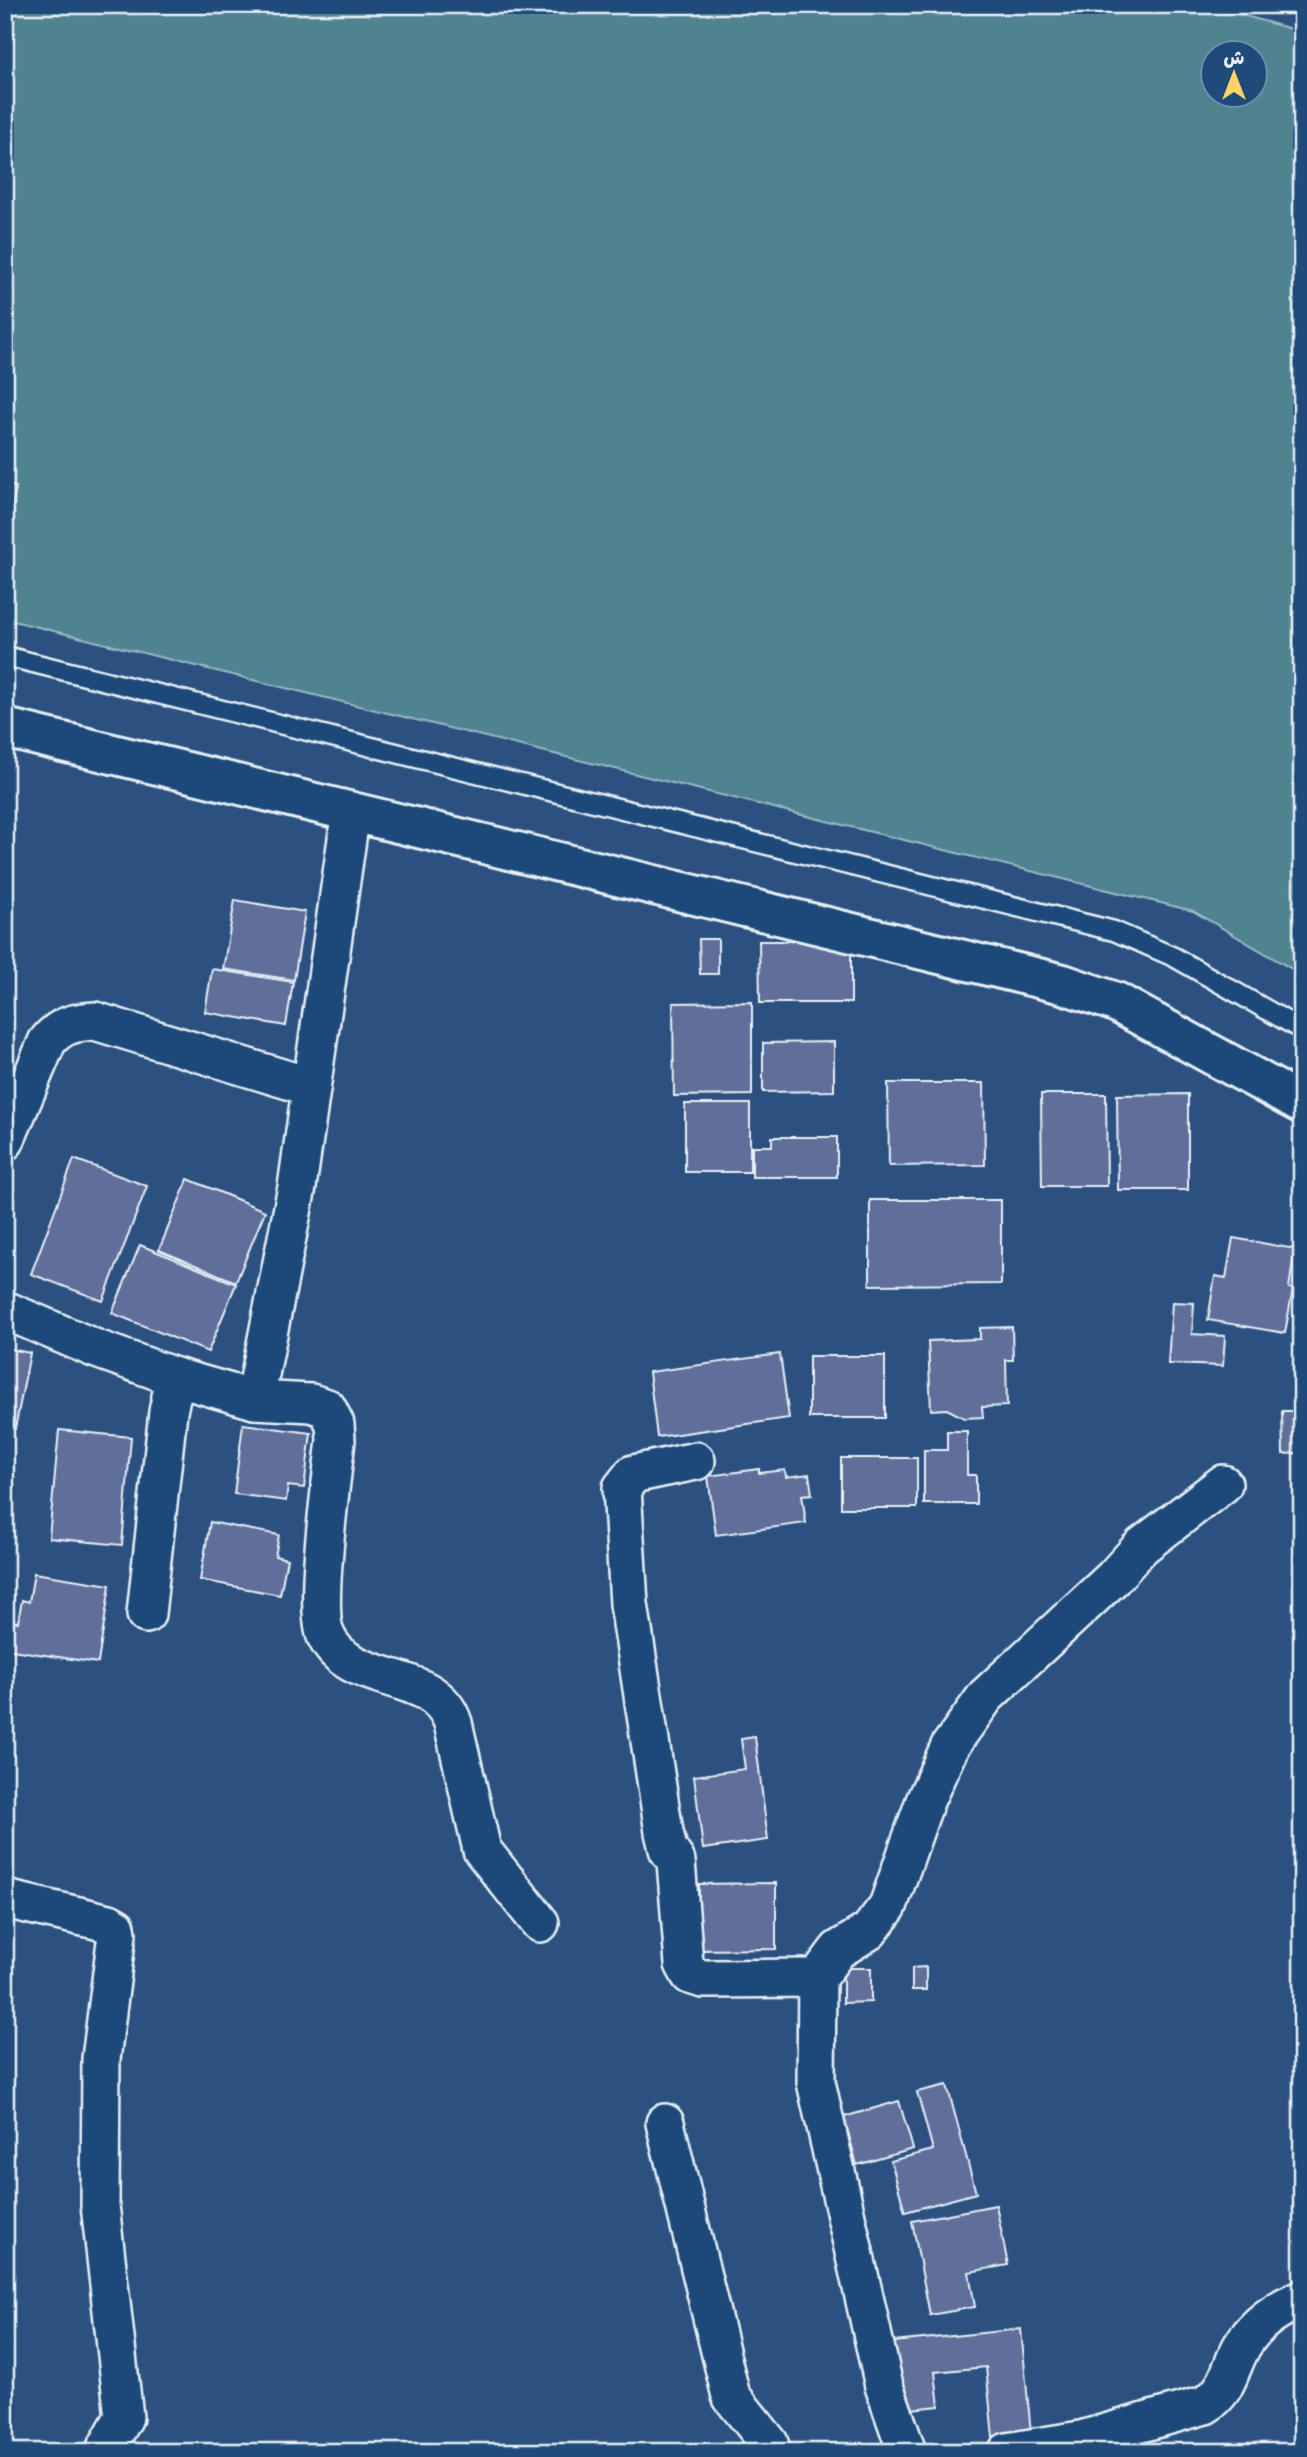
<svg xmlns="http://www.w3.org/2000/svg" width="1307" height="2457" viewBox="0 0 1307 2457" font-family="Dekko,'Playpen Sans Arabic',sans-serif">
  <rect width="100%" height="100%" fill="#2c5180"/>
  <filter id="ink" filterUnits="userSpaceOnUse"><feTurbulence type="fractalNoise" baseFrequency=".0143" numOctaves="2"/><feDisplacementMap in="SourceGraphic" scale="14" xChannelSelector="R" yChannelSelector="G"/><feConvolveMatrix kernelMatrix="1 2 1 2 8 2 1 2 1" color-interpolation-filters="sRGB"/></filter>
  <g filter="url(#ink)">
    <path fill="#508390" stroke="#9cbac4" stroke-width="2" fill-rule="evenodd" d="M5 5H1207L1302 32V975L1193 911 5 619ZM1212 52H1254V94H1212Z"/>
    <g fill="#616e9a" stroke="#e8f1f8" stroke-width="2">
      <polygon points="5,485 16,487 11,514 5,513"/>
      <polygon points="235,900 305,912 294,980 223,969"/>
      <polygon points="699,939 718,939 718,974 700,974"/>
      <polygon points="759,941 851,941 851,1003 760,1003"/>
      <polygon points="212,969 293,982 286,1026 205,1012"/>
      <polygon points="752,1002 752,1095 674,1096 673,1003"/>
      <polygon points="834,1042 834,1091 763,1092 763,1043"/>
      <polygon points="888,1083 984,1083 985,1165 889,1166"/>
      <polygon points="1041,1094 1106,1094 1107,1186 1042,1186"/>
      <polygon points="1188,1094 1188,1190 1118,1190 1117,1095"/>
      <rect x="685" y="1104" width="65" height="68"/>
      <polygon points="772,1137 837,1137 837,1177 752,1177 752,1146 772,1146"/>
      <polygon points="74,1159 147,1186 103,1301 31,1274"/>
      <polygon points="188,1179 265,1211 236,1282 159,1250"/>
      <polygon points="870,1200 1001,1200 1001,1284 870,1285"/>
      <polygon points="1233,1238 1295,1249 1289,1288 1293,1289 1285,1333 1208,1320 1215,1276 1226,1278"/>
      <polygon points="140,1245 236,1284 208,1352 112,1313"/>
      <polygon points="1172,1302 1194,1303 1192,1334 1225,1336 1223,1366 1168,1364"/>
      <polygon points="1012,1327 1013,1360 1006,1360 1007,1406 982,1407 983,1417 964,1418 947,1409 931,1410 928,1341 980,1339 980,1328"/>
      <polygon points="5,1348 30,1353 15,1429 5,1428"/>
      <polygon points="780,1354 789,1418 657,1437 649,1372"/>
      <rect x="809" y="1356" width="76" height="62"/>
      <polygon points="1302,1379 1302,1453 1283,1454 1282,1411 1295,1411 1293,1380"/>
      <polygon points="243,1424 311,1433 304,1488 288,1486 286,1501 234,1494"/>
      <polygon points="59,1430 131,1437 122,1545 49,1538"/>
      <polygon points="947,1431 967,1431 967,1475 976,1475 976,1504 924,1504 924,1450 947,1450"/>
      <rect x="841" y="1458" width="76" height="50"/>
      <polygon points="759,1469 759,1473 785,1470 786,1477 809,1474 812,1494 802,1495 806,1523 716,1535 708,1476"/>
      <polygon points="210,1522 279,1535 275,1556 287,1559 280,1595 200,1580"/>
      <polygon points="34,1573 110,1585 98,1663 5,1649 9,1621 18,1622 22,1600 29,1602"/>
      <polygon points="755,1737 768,1840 703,1849 694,1776 745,1769 741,1739"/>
      <polygon points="776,1883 776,1949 699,1950 699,1884"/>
      <polygon points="926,1967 926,1990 912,1990 912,1968"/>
      <polygon points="843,1968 871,1968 871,2002 843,2003"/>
      <polygon points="947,2085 976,2193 905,2212 891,2161 933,2150 917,2092"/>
      <polygon points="899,2101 913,2149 857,2165 844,2117"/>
      <polygon points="996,2205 1008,2265 969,2272 975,2307 930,2315 912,2221"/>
      <polygon points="1021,2329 1031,2433 993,2437 986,2367 935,2372 939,2406 901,2410 894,2342"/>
    </g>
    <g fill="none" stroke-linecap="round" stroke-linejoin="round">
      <defs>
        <polyline id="service" points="5,656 1114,931 1174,957 1302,1030"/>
        <g id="minor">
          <path d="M5 1141 47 1042C60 1025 75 1022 95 1021L311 1087"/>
          <polyline points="5,1310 94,1348 175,1377"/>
          <path d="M255 1400 311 1403 327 1408 335 1424 336 1440C332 1478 313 1607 326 1636 350 1689 435 1666 453 1723L482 1850 540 1923"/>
          <polyline points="696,1461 633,1474 622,1488 629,1604 664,1832 668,1849 676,1861 684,1964 690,1975 703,1979 817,1978"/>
          <polyline points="146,1614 168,1412 175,1377 255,1400 297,1187 351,811"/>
          <polyline points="5,1899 109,1923 116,1927 117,1934 101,2059 100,2205 124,2417 104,2452"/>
          <polyline points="665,2123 731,2396 769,2443 771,2452"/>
          <polyline points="907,2452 884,2386 816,2082 817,1978 838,1950 869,1931 888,1906 925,1801 950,1746 986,1696 1113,1578 1142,1546 1223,1484"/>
          <path d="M1007 2452 1081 2440 1205 2405C1229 2391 1229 2368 1242 2346 1255 2324 1278 2308 1302 2299"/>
        </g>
        <polyline id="secondary" points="5,728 1063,984 1116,1002 1302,1104"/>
      </defs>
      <use href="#service" stroke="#e8f1f8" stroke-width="23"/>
      <use href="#minor" stroke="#e8f1f8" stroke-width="42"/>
      <use href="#secondary" stroke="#e8f1f8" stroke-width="44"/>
      <use href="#service" stroke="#1f4a7a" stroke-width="18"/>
      <use href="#minor" stroke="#1f4a7a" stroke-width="37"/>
      <use href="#secondary" stroke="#1f4a7a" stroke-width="38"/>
    </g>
  </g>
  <rect width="1307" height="2457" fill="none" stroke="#1f4a7a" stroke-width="28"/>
  <rect x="14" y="14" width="1279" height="2429" fill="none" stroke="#e8f1f8" stroke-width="2.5" filter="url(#ink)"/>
  <g transform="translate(1234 74)"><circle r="33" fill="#1f4a7a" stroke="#6f8dac" stroke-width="2"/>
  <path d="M0-5L12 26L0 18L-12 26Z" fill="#ffd166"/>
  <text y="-10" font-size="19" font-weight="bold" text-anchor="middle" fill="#e8f1f8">ش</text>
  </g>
</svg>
